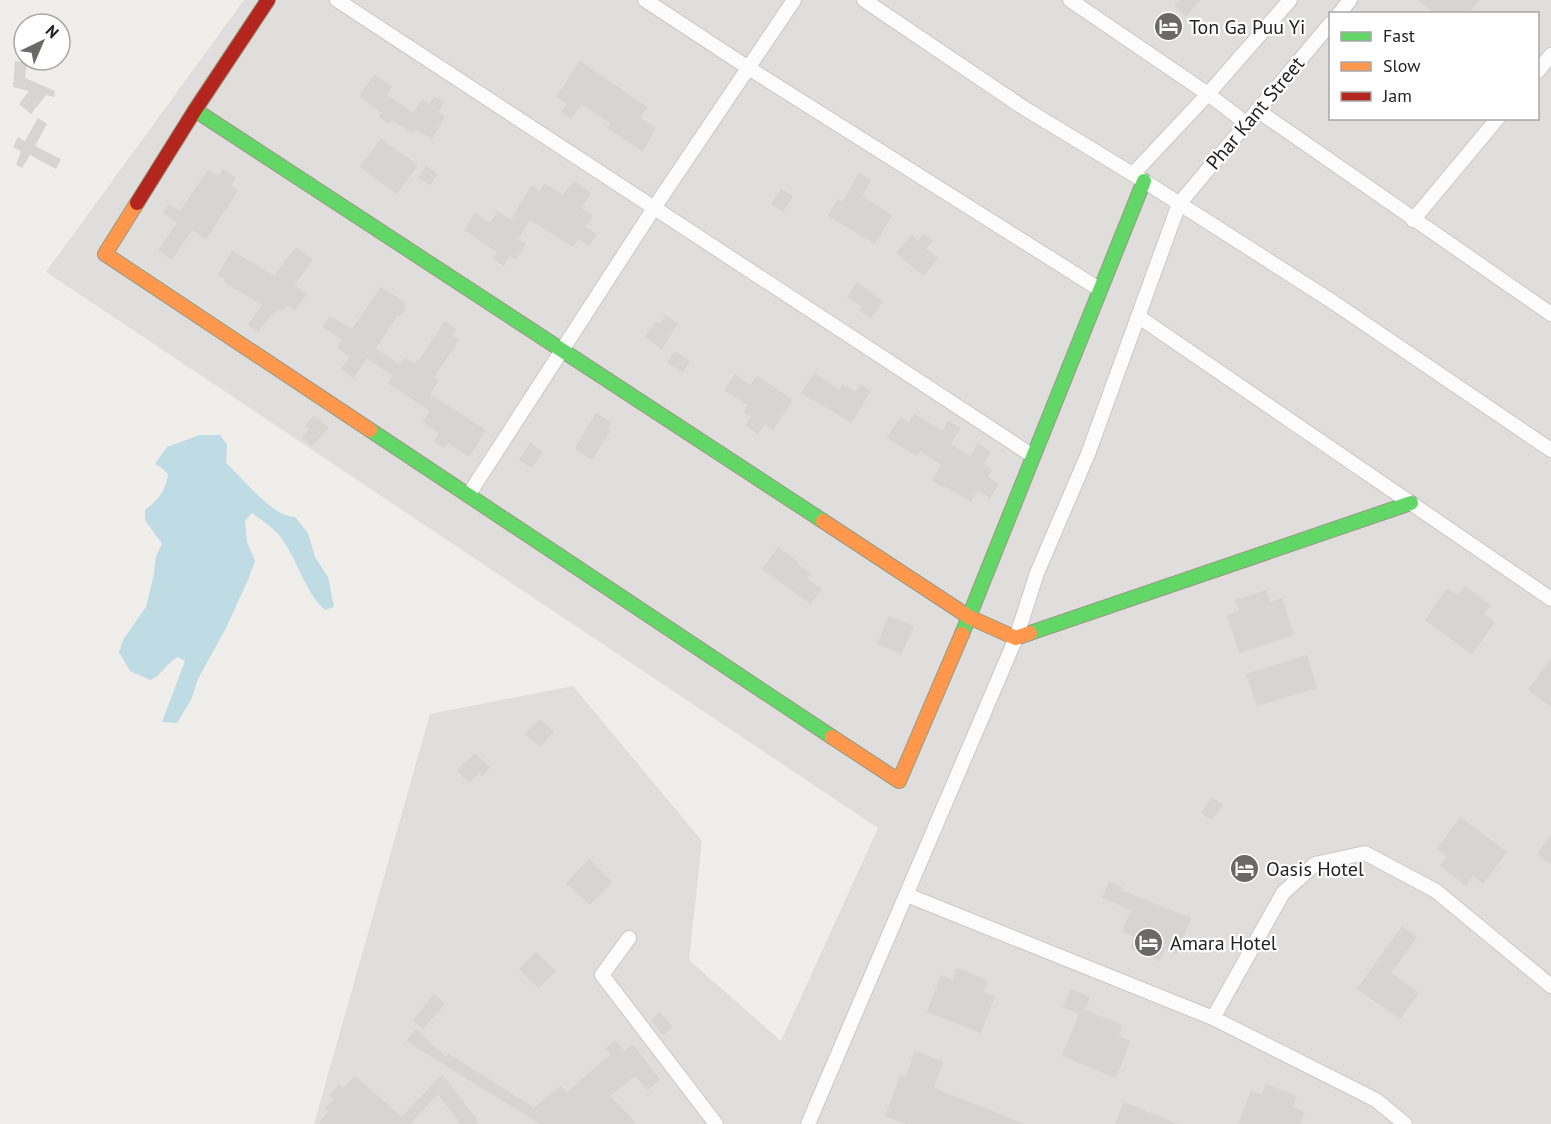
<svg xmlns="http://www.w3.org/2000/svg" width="1551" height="1124" viewBox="0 0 1551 1124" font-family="'PT Sans',sans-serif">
  <rect width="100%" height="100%" fill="#f0eeeb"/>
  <path fill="#dfdedc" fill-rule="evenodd" d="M244 0H1551V1124H314L430 714 573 686 702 841 689 960 781 1041 878 828 46 272ZM1330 14H1538V118H1330Z"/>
  <path fill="#bfdbe3" d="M200 435H220L227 445 226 463C243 478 272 517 295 517L308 533 315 557 328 577 334 607 325 610C304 592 297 556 278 534 271 526 260 519 252 513L245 521 247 542 255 561 248 580 226 628 198 679 191 700 177 723 162 722 185 661 178 657C166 662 162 676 150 680L130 671 119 652 123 640 146 607 154 574 156 556 162 544 145 520V510C158 500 166 491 168 474L162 468 155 464 167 447Z"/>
  <g fill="#d7d4d2">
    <polygon points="1180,0 1201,0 1186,16 1174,6"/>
    <polygon points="1419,0 1480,0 1468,14 1434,14"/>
    <polygon points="15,61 27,63 25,78 55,91 54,97 46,95 31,114 19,104 29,91 13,87"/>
    <polygon points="580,61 647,107 640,118 656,128 643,151 607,128 610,123 582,104 571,119 561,112 567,104 556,97"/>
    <polygon points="374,75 392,86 387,95 413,113 422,99 429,104 434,96 444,102 438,112 445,117 432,139 415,129 412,133 392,120 389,124 379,117 382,113 359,96"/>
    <polygon points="38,118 47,124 35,146 61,159 56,169 30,155 22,168 16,165 21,151 13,147 18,137 25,141"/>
    <polygon points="381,139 418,165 397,194 360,167"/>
    <polygon points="426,166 438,174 430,185 418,178"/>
    <polygon points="223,169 236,178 231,186 238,191 206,239 192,230 172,260 158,250 177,223 163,213 169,204 180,211 208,170 218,176"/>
    <polygon points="859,173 871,180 862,196 892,215 875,244 828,216 838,199 842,202"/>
    <polygon points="574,181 591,193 581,208 593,216 585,227 597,234 589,246 578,239 573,247 530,220 518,239 526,244 516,260 510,256 504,266 493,259 497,252 464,230 475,213 490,223 498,211 511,220 531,186 540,191 544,183 563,195"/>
    <polygon points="781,189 793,196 783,212 771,204"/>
    <polygon points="924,234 933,241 926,249 938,258 924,276 896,253 911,235 918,241"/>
    <polygon points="296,247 313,260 294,285 307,294 295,310 287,305 282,312 278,309 274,315 272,314 258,332 248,325 262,305 224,282 226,280 218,275 232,251 274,276"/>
    <polygon points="857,282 883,301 871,318 859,310 862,307 847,297"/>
    <polygon points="381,287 406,303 404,306 406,307 399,317 397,316 376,348 400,365 404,358 415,364 418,359 419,360 445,321 456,329 452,335 459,340 434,377 439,380 430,394 486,430 469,457 448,443 444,448 434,441 439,433 423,422 430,411 388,383 393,376 367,358 353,378 341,369 350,357 337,348 342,340 323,327 330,316 352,329"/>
    <polygon points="666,315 678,324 662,349 645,337 656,321 660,324"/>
    <polygon points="674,351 690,361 683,372 667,363"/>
    <polygon points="814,373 839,390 842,384 856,392 860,384 871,390 852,423 801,393"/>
    <polygon points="735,374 750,385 757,376 793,400 773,430 764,424 758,434 745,426 751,417 744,412 748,405 724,390"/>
    <polygon points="596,413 612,422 608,428 611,430 592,460 576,450 576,446"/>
    <polygon points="914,414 942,431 948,421 960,428 951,444 970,456 978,443 991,452 984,464 992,470 988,477 999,484 990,498 978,490 971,502 944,486 943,487 932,481 941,465 920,451 917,456 887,438 900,417 909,423"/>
    <polygon points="313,416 329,428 312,446 302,438 309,429 305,426"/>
    <polygon points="530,443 543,452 532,468 519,460"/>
    <polygon points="778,547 798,562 797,564 811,574 807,579 822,589 811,604 762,569"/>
    <polygon points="1465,586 1491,605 1484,614 1495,622 1472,654 1425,620 1447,588 1458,595"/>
    <polygon points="1266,590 1270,602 1282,598 1294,635 1239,653 1227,615 1239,611 1235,600"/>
    <polygon points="889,616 914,626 901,654 877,644"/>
    <polygon points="1307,655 1317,688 1257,706 1246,674"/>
    <polygon points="1551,658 1551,707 1528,690"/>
    <polygon points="539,719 554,732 540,747 525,734"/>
    <polygon points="475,753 490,767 482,776 479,773 468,783 457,770"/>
    <polygon points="1212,797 1223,805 1212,820 1201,813"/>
    <polygon points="1460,817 1507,852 1483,884 1473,876 1466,886 1440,866 1447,856 1437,849"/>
    <polygon points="1551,835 1551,864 1537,854"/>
    <polygon points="589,859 612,882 590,905 566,883"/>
    <polygon points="1109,881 1122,887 1121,890 1191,918 1176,954 1165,949 1160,961 1130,948 1134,937 1122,932 1131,910 1102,898"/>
    <polygon points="1402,926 1417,937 1391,973 1419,993 1400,1019 1357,989"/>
    <polygon points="536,952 556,971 539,988 519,969"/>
    <polygon points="957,968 988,980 983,992 995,996 981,1033 927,1012 941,975 953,980"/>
    <polygon points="1071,989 1090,997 1085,1010 1123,1025 1119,1036 1130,1041 1116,1078 1062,1056 1079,1014 1063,1007"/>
    <polygon points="434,994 445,1004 423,1029 413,1020"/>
    <polygon points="660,1012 673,1027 663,1035 651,1020"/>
    <polygon points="416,1029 446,1057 449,1054 533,1107 531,1110 561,1086 567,1092 611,1054 605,1049 615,1040 625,1051 633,1044 660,1080 648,1090 635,1076 610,1096 637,1124 540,1124 406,1041"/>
    <polygon points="915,1051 943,1062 934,1088 1025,1124 906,1124 885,1116 900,1075 906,1077"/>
    <polygon points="442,1074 480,1124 461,1124 438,1094 410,1124 318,1124 328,1112 325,1109 334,1099 330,1095 339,1084 343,1088 355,1076 402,1117"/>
    <polygon points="1266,1084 1297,1096 1293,1107 1305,1112 1300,1124 1238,1124 1251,1091 1262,1095"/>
    <polygon points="1124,1102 1178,1124 1115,1124"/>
  </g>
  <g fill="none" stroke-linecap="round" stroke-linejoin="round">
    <defs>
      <g id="street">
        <polyline points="337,0 1033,456"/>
        <polyline points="645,0 747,67 1099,289"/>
        <polyline points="864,0 1024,108 1144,181 1330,300 1551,450"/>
        <polyline points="1070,0 1208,94 1246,123"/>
        <polyline points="1339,14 1350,0"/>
        <polyline points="1538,71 1551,55"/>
        <polyline points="1257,110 1551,314"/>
        <polyline points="1133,174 1208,94 1290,0"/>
        <polyline points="1413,220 1498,118"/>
        <polyline points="1139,317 1551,599"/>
        <polyline points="469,494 654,208 794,0"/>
        <polyline points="907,895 1213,1018 1376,1100 1405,1124"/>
        <polyline points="629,938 602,975 716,1124"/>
        <polyline points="1213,1018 1283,893 1315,864 1365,853 1436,891 1551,986"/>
        <polyline points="808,1124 1016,638 1037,573 1088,454 1179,204 1330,24"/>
      </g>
      <g id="fast">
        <polyline points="195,110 823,521"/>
        <polyline points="370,430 832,737"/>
        <polyline points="1030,633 1411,503"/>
        <polyline points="962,634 1144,181"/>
      </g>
      <g id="slow">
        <polyline points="137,203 105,254 370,430"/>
        <polyline points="823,521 969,617 1016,638 1030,633"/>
        <polyline points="832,737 899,781 962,634"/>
      </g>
      <polyline id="jam" points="137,203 195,110 268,0"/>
    </defs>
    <use href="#street" stroke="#c9c8c7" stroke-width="16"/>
    <use href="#fast" stroke="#999a82" stroke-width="16"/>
    <use href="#slow" stroke="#999a82" stroke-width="16"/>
    <use href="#jam" stroke="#999a82" stroke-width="16"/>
    <use href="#street" stroke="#fdfcfc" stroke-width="14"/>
    <use href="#fast" stroke="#63d668" stroke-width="14"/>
    <use href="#slow" stroke="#ff974d" stroke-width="14"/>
    <use href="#jam" stroke="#b3261e" stroke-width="14"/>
  </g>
  <defs>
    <symbol id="hotel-disc" viewBox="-11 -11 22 22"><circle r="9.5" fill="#6a6968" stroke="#fff"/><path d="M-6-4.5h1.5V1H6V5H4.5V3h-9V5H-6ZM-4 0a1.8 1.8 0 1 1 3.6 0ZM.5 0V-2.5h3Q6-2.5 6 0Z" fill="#fff"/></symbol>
  </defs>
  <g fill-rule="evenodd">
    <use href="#hotel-disc" x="1152" y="10" width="33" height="33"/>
    <use href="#hotel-disc" x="1228" y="852" width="33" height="33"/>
    <use href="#hotel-disc" x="1132" y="926" width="33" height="33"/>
  </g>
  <g text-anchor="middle" stroke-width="4.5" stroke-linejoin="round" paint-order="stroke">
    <g font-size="20" fill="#222" stroke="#fff" text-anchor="start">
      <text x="1189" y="34">Ton Ga Puu Yi</text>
      <text x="1266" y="876">Oasis Hotel</text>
      <text x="1170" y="950">Amara Hotel</text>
    </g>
    <g font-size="20" fill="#222" stroke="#fff">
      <text transform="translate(1255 113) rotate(-50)" y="7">Phar Kant Street</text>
    </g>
  </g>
  <rect x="1329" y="12" width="210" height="108" fill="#ffffff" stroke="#a7a7a7" stroke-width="1.5"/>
  <rect x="1341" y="32" width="30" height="9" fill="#63d668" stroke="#a7a7a7" stroke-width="1.5"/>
  <text x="1383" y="42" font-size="18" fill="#222222">Fast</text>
  <rect x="1341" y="62" width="30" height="9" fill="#ff974d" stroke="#a7a7a7" stroke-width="1.5"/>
  <text x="1383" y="72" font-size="18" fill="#222222">Slow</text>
  <rect x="1341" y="92" width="30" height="9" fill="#b3261e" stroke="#a7a7a7" stroke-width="1.5"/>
  <text x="1383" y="102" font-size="18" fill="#222222">Jam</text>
  <g transform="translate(42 42) rotate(44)"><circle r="28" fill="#ffffff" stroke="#a7a7a7" stroke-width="1.5"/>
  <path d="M0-4.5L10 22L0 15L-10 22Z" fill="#6a6968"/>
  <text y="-9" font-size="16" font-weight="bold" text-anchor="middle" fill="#222222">N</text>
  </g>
</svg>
